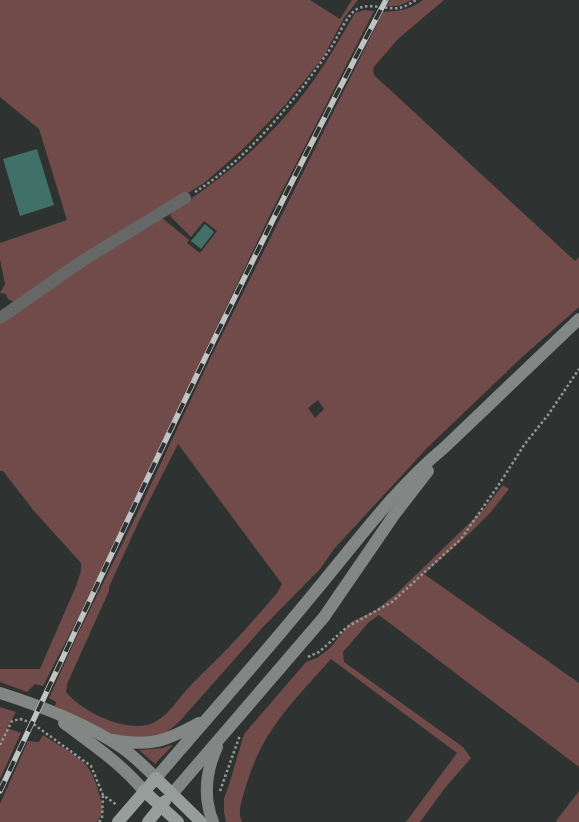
<svg xmlns="http://www.w3.org/2000/svg" width="579" height="822" viewBox="0 0 579 822" font-family="'Golos Text',sans-serif">
  <rect width="100%" height="100%" fill="#2e3332"/>
  <g fill="#714b4a" fill-rule="evenodd">
    <path d="M0 0H310L340 19 352 0H358L344 18 324 56 285 105 243 149 204 183 15 302C10 301 7 299 6 294L0 293 5 284 0 259V243L67 220 39 129 0 97Z"/>
    <polygon points="390,0 412,0 398,6 387,6"/>
    <path d="M423 0H444L398 39 373 68 374 75 575 261 579 257V307L521 358 428 447 334 549 320 569 263 627 179 722C175 725 171 729 167 732 131 753 87 723 55 706L56 702 49 698 76 638 137 514 208 363 383 12C399 11 410 10 423 0ZM318 400 324 409 315 418 308 408ZM178 444 282 584 277 593C261 612 245 630 228 648 216 661 202 673 190 686 179 697 170 714 155 722 130 735 83 713 66 692L67 684 109 591V587L140 519Z"/>
    <path d="M365 10 374 11 271 213 78 618 43 686 35 684 27 692 0 682V669H40L76 586 81 571V563L34 511 3 471H0V321L81 264 162 218 189 240 187 243 200 253 217 231 204 221 191 237 170 216 173 210C225 178 272 137 308 88 326 64 340 38 355 13Z"/>
    <path d="M503 485 509 489 490 513 472 531 424 574 579 683V767L379 615 369 622 343 652 344 662 463 747 471 758 445 788 420 822H406L457 753 331 659C306 687 277 716 260 750 254 762 249 776 245 789 242 800 237 811 242 822H226L224 812V798L229 785 244 734 306 662 317 658 330 648 351 622 376 610 396 594 483 510Z"/>
    <polygon points="0,707 16,712 7,728 21,733 0,779"/>
    <path d="M43 735C56 744 81 756 89 769 96 780 101 798 103 811L97 822H0V804L28 741 39 742Z"/>
    <polygon points="171,745 172,746 155,764 139,750 163,748"/>
    <polygon points="579,791 579,822 557,822 556,821"/>
  </g>
  <g fill="#417068">
    <polygon points="37,149 54,205 20,216 3,159"/>
    <polygon points="205,224 214,232 201,249 191,241"/>
  </g>
  <g fill="none" stroke-linecap="round" stroke-linejoin="round">
    <g stroke="#949897" stroke-width="2.5" stroke-dasharray="2.5 2.5" stroke-linecap="butt">
      <path d="M195 192C246 160 294 102 328 52 337 40 342 24 352 13 364 0 384 10 399 8 405 7 411 3 416 0"/>
      <polyline points="308,657 319,652 347,627 392,602 461,539 500,483 524,445 548,415 579,369"/>
      <polyline points="0,745 12,721 20,719 32,723 91,766 103,795 117,805"/>
      <polyline points="220,791 240,735"/>
      <polyline points="99,822 102,818 103,795"/>
    </g>
    <polyline stroke="#656867" stroke-width="12" points="0,318 85,259 185,198"/>
    <g stroke="#828685" stroke-width="12">
      <path d="M0 693C41 706 85 723 121 747 134 756 145 767 156 778 207 718 259 660 309 599 353 547 393 490 445 447L579 319"/>
      <path d="M64 723C92 744 122 764 144 791"/>
      <path d="M113 740C151 747 166 741 199 723"/>
      <polyline points="172,794 324,617 394,515 428,471"/>
      <path d="M213 822C203 797 206 771 217 747"/>
    </g>
    <g stroke="#979d9b" stroke-width="12">
      <polyline points="144,791 178,822"/>
      <polyline points="118,822 156,778 201,822"/>
      <polyline points="148,822 165,801"/>
    </g>
    <defs>
      <path id="rail" d="M0 791C125 526 248 259 386 0"/>
    </defs>
    <use href="#rail" stroke="#c1c4c3" stroke-width="5.5"/>
    <use href="#rail" stroke="#2e3332" stroke-width="4" stroke-dasharray="11" stroke-linecap="butt"/>
  </g>
</svg>
